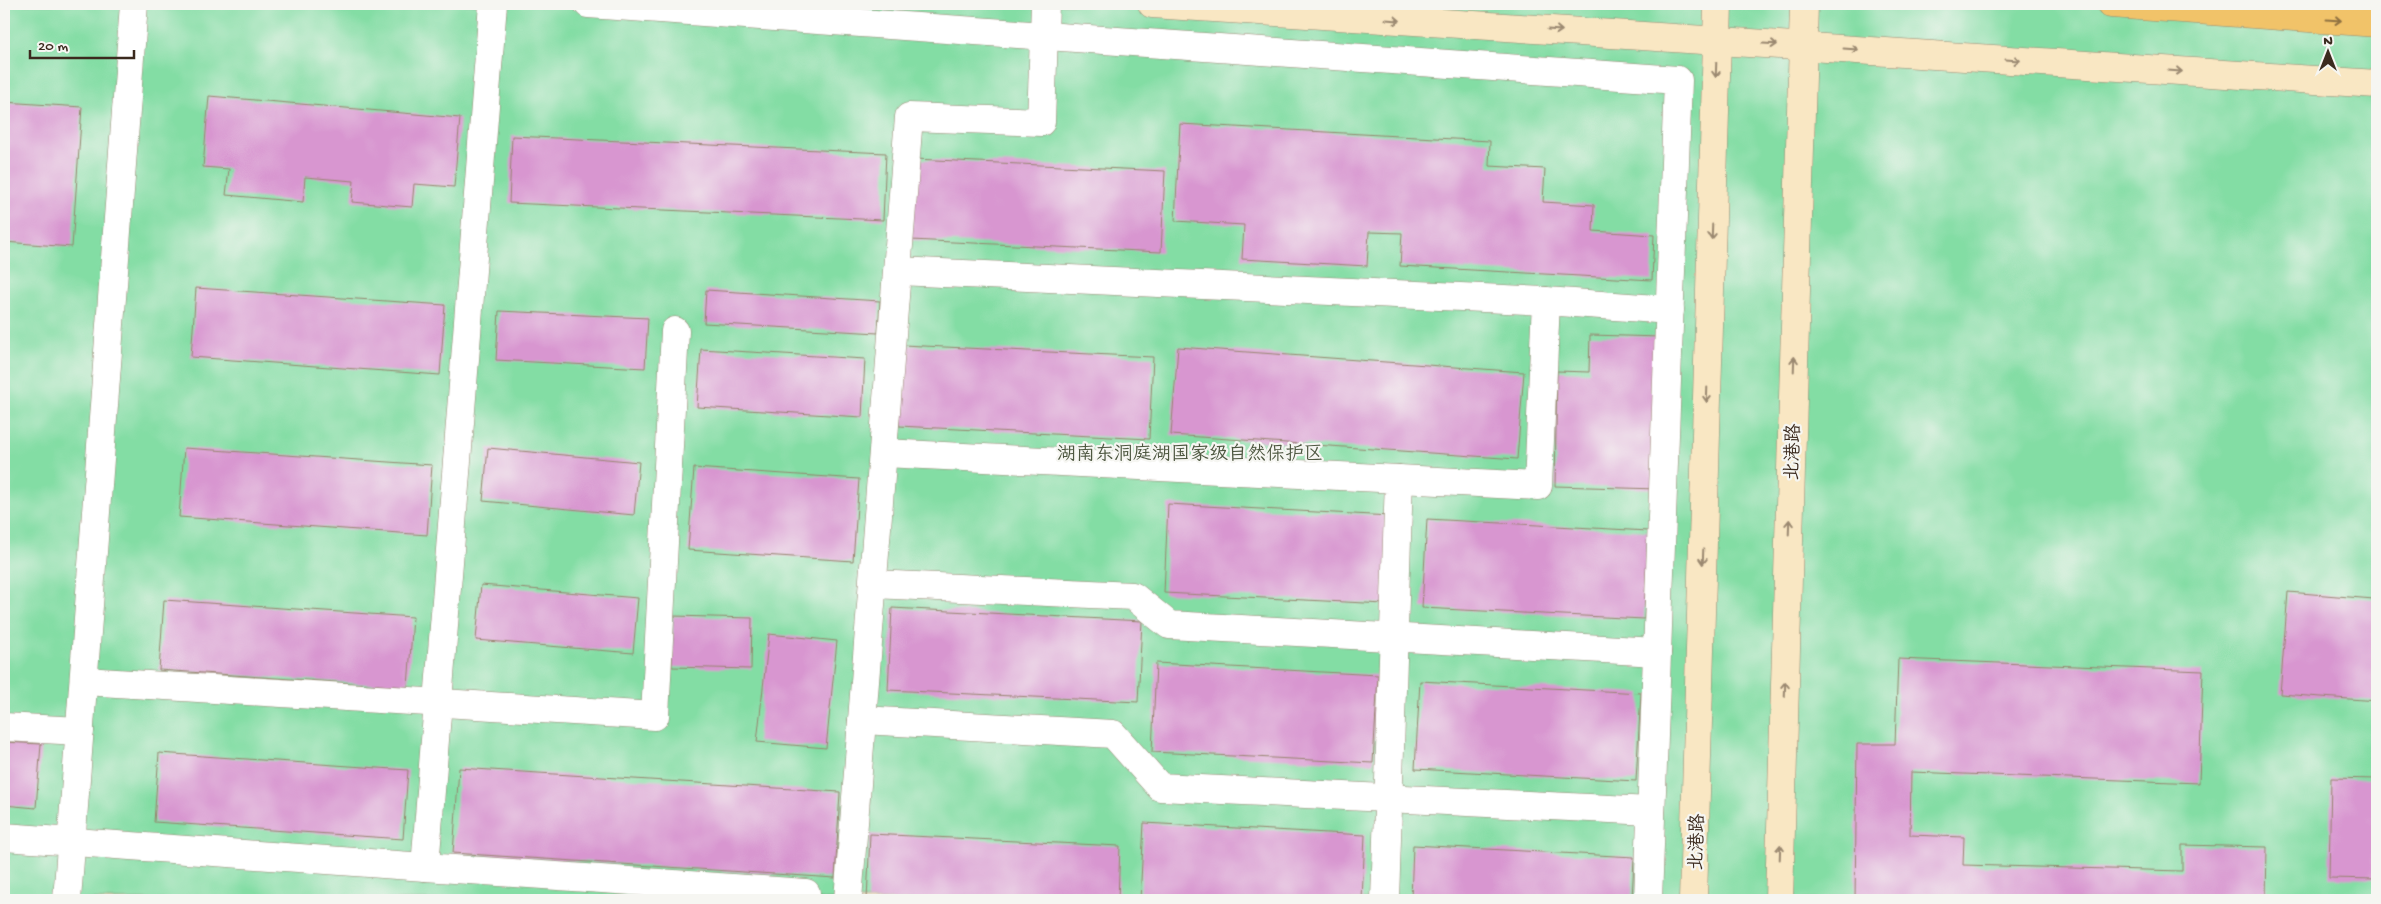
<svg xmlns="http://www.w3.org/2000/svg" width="2381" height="904" viewBox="0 0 2381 904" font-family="'Gochi Hand','LXGW WenKai TC',sans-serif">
  <rect width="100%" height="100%" fill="#f6f6f2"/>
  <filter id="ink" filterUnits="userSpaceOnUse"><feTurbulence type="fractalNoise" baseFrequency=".02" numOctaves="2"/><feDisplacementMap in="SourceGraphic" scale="10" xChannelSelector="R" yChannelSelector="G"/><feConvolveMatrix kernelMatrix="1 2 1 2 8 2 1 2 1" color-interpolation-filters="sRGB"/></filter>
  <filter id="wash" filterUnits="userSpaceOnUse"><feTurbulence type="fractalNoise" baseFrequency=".0096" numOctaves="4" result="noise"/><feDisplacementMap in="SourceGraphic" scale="20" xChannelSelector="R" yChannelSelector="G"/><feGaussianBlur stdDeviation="1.12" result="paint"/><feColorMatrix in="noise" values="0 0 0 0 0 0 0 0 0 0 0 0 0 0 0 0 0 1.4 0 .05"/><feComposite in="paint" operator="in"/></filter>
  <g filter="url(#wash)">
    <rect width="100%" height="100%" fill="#f2ddbf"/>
    <rect fill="#83dda4" stroke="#5f8461" x="4" y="4" width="2373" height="896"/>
    <g id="blocks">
      <g fill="#d896d0">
        <polygon points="209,96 460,118 454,187 414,184 412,207 352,202 354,181 305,177 303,202 226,195 229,169 203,167"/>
        <polygon points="4,102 82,107 72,247 4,242"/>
        <polygon points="1180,124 1490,141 1489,166 1545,169 1543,202 1594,205 1593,231 1654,235 1652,280 1400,266 1402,233 1369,232 1367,266 1242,259 1244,225 1175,221"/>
        <polygon points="512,136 886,153 883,220 509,203"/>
        <polygon points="915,159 1165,171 1161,252 911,240"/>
        <polygon points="196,288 445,305 440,375 191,357"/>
        <polygon points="706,290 880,301 878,333 704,323"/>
        <polygon points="499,311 648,318 645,368 496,360"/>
        <polygon points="1590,335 1661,337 1658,489 1555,486 1557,371 1589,372"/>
        <polygon points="903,345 1153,357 1149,439 899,426"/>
        <polygon points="1178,347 1524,372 1517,459 1171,435"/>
        <polygon points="701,349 865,359 862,417 697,407"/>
        <polygon points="184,448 432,465 427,535 179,517"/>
        <polygon points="488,448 639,462 634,515 483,501"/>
        <polygon points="694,468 859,479 853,561 688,550"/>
        <polygon points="1168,504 1390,516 1385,604 1164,593"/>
        <polygon points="1427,519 1648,531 1644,619 1422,608"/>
        <polygon points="2376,574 2377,701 2280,694 2288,592 2374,599"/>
        <polygon points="481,585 638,598 633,653 476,640"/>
        <polygon points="164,600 413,617 408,687 159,670"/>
        <polygon points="892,608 1142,621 1138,702 888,690"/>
        <polygon points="673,616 752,618 751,669 672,667"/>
        <polygon points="769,634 837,641 826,748 757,742"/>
        <polygon points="1898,659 2203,671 2199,783 1911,772 1910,835 1964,837 1963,865 2182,871 2182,845 2267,847 2266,900 1855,900 1857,744 1895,744"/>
        <polygon points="1156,663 1378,675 1373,763 1152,752"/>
        <polygon points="1420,681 1641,693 1636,781 1415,769"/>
        <polygon points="4,742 41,744 36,808 4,805"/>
        <polygon points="159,753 408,770 403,839 154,822"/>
        <polygon points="459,768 840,792 835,878 453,853"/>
        <polygon points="2331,778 2377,779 2377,879 2329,878"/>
        <polygon points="1144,823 1365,835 1362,900 1140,900"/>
        <polygon points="870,834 1120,846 1118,900 867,900"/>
        <polygon points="1413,845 1634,857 1632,900 1411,900"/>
      </g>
    </g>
  </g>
  <g filter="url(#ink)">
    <use href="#blocks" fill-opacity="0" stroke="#96846e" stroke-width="1"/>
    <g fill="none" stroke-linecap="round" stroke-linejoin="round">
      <defs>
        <g id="street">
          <polyline points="493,4 425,867 806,893"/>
          <polyline points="588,4 1678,80 1648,900"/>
          <polyline points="898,271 1546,301 1538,486 1399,479"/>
          <polyline points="1546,301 1670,310"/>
          <polyline points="884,453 1399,479 1385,900"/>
          <polyline points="873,584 1133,596 1169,625 1657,652"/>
          <polyline points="84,681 655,716 675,331"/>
          <polyline points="862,720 1113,734 1160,787 1651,811"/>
          <polyline points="4,727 80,731"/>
          <polyline points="4,837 425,867"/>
          <polyline points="67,900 134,4"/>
          <polyline points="848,900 909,117 1041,122 1045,4"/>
        </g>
        <g id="secondary">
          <polyline points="1152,4 2377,84"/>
          <polyline points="1693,900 1718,4"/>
          <polyline points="1779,900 1804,4"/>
        </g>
        <polyline id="primary" points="2111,4 2377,23"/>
      </defs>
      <use href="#street" stroke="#96846e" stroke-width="29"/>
      <use href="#secondary" stroke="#96846e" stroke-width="29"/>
      <use href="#primary" stroke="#96846e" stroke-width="29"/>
      <use href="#street" stroke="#fff" stroke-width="28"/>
      <use href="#secondary" stroke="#f9e7c3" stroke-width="28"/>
      <use href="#primary" stroke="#f1c369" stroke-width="28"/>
    </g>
    <defs><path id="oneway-shaft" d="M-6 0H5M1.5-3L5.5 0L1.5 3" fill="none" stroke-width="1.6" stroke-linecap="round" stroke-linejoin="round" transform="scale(1.25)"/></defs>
    <g stroke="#9a8870">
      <use href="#oneway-shaft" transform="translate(1393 20) rotate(4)"/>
      <use href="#oneway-shaft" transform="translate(1555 30) rotate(4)"/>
      <use href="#oneway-shaft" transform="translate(1770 44) rotate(3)"/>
      <use href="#oneway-shaft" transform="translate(1851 49) rotate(4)"/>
      <use href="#oneway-shaft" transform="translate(2013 60) rotate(4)"/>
      <use href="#oneway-shaft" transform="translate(1716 70) rotate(92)"/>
      <use href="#oneway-shaft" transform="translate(2175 71) rotate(4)"/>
      <use href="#oneway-shaft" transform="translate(1712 232) rotate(92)"/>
      <use href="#oneway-shaft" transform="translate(1794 364) rotate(-88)"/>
      <use href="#oneway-shaft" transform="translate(1707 395) rotate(92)"/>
      <use href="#oneway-shaft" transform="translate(1789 527) rotate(-88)"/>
      <use href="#oneway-shaft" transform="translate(1703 557) rotate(92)"/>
      <use href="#oneway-shaft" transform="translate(1785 689) rotate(-88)"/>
      <use href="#oneway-shaft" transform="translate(1780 852) rotate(-88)"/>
    </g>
    <use stroke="#8d6f40" href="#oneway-shaft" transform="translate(2334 20) rotate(4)"/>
  </g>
  <g text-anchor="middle" stroke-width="4.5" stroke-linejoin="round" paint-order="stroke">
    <g font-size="19" fill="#4d5740" stroke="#f6f6f2">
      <text x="1190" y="459">湖南东洞庭湖国家级自然保护区</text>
    </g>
    <g font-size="19" fill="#3b2a1e" stroke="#f6f6f2">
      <text transform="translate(1791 452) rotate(-88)" y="7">北港路</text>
      <text transform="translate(1695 842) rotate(-88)" y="7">北港路</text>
    </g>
  </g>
  <rect width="2381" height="904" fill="none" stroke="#f6f6f2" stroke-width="20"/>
  <g transform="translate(2328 52)" stroke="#f6f6f2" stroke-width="4" paint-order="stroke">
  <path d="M0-4L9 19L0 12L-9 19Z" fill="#3b2a1e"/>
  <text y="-8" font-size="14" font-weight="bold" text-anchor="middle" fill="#3b2a1e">N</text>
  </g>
  <path d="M30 50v8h104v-8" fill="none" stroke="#3b2a1e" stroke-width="2.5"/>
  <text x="38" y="50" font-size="15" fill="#3b2a1e" stroke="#f6f6f2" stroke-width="4" paint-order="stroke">20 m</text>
</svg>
